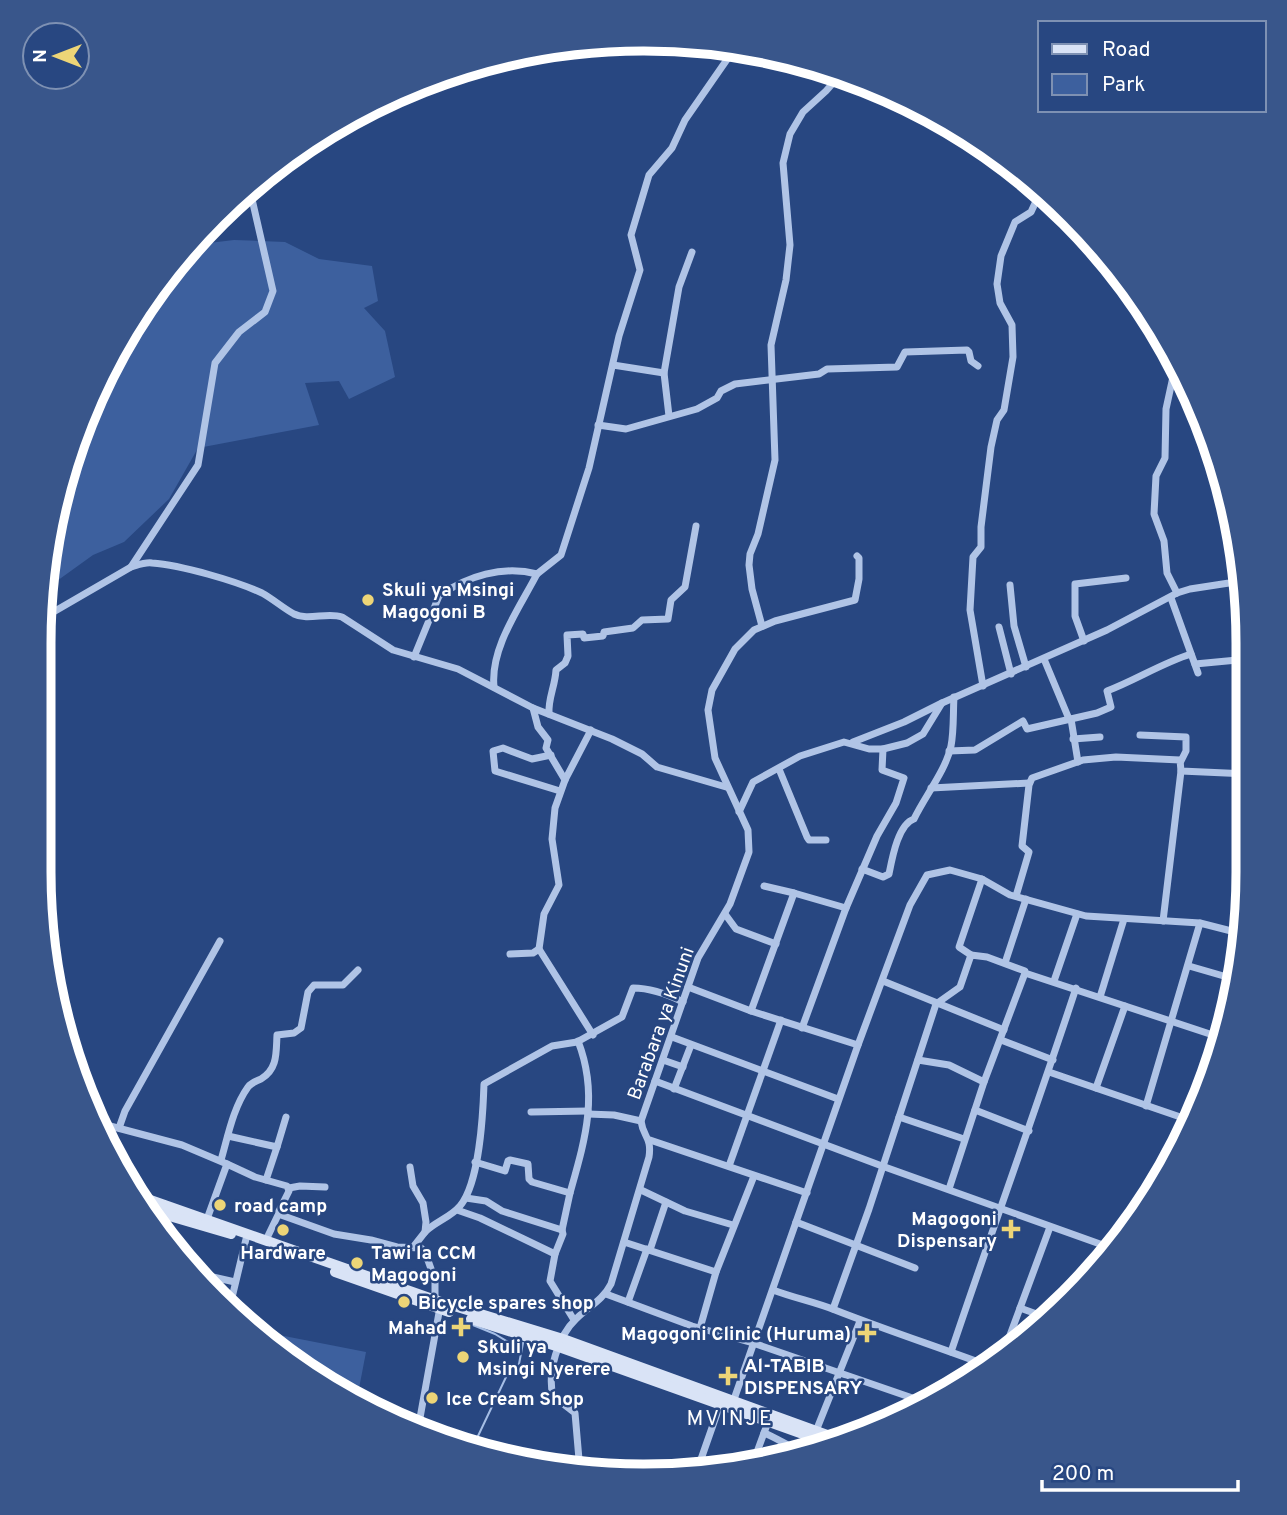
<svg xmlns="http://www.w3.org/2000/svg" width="1287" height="1515" viewBox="0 0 1287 1515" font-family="Overpass,sans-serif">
  <rect width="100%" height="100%" fill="#284781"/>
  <g fill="#3d609e">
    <polygon points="234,240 285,242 319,259 372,266 378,301 364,308 385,331 395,377 349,399 339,381 305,383 319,425 198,448 169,499 124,542 93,555 43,591 44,565 101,376 163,276 192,245"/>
    <polygon points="274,1334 366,1352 357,1399 307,1374 272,1344"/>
  </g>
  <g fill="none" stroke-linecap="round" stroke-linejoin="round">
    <g stroke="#a5bee6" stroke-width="2">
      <polyline points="463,1321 495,1334 521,1350"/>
      <polyline points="457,1446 471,1444 478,1436 507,1375 519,1364 523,1343"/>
    </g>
    <g stroke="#b0c4e6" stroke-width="7">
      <polyline points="1176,363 1166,409 1165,458 1156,476 1154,514 1164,541 1167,573 1177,593"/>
      <polyline points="613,365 664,373"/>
      <polyline points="669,416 664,373 679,287 692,252"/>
      <polyline points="598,425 626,429 697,409 717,398 721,391 735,384 819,374 827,369 897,367 905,352 967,350 969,352 971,361 978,366"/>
      <path d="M131 567C138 565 145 562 152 563 181 565 236 581 262 593 273 599 283 608 294 614 308 621 327 612 342 617L393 650 458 669 533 708 612 739 642 754 657 767 726 787"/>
      <polyline points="1010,585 1014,626 1026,667"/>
      <polyline points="1171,598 1198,673"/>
      <polyline points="43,618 131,567 198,465 215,363 239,332 265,312 273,291 249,186"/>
      <polyline points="762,626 752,589 749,565 750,554 758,534 775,460 771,345 786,280 790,245 783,163 790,134 803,112 826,91 841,74"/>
      <polyline points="999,627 1011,674"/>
      <polyline points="1084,641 1075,616 1075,584 1126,578"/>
      <path d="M414 657 439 596C467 576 503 565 537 574L561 555 589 468 619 336 640 270 631 235 649 175 672 148 685 120 735 48"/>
      <polyline points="1044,659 1069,719"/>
      <polyline points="1195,664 1248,659"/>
      <polyline points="983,686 970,610 973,557 981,547 981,527 991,447 997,420 1004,410 1013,357 1012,325 1000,303 997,284 1001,256 1015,222 1031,212 1037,199 1051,199"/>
      <path d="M494 687C490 648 520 607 537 574"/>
      <polyline points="533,708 538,727 548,740 546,748 565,780"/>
      <path d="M549 714C548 698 555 687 556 670L565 663 568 656 567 635 583 634 584 638 603 636 604 632 633 628 642 620 668 619 671 600 685 587 696 526"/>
      <polyline points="1071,719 1078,762"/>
      <polyline points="591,730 565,780 555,808 552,839 559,885 544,914 539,949 593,1035"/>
      <polyline points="1140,735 1186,737 1186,751 1181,761"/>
      <polyline points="1073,739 1100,737"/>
      <polyline points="853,742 904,722 942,703"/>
      <path d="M949 751 975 750 1023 721 1027 729 1097 713 1111 707 1107 691C1136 680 1162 663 1191 654"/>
      <polyline points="551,755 532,759 503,748 493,751 495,771 560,791"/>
      <polyline points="779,769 807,837 809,840 826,840"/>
      <polyline points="931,788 1029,783"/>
      <polyline points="739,812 753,782 800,756 844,742 869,749 883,749 907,743 923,734 942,703 1107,630 1177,593 1190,589 1229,583 1242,578"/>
      <path d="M862 869 883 877 889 874C892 859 898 824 914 819 925 796 946 770 951 746 954 731 953 713 954 697"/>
      <polyline points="764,886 794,893"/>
      <polyline points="1016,896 1029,852 1022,846 1029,785 1032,778 1083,760 1116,757 1180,760 1181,771 1248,774"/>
      <polyline points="846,908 877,836 896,803 904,778 882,770 883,749"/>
      <polyline points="725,914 736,929 776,944"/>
      <polyline points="1163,921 1181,771"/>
      <polyline points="510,954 533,953 539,949"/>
      <polyline points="971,955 959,947 982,879"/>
      <polyline points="1005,963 1026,899"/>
      <polyline points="1189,966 1234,979"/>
      <polyline points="883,981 1004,1030"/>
      <polyline points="1054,981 1077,914"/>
      <polyline points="688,987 751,1011 858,1045"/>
      <polyline points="1100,997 1124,919"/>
      <polyline points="751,1011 794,893 846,908 802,1028"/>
      <polyline points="672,1037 838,1099"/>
      <polyline points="1001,1040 1053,1060"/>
      <polyline points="663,1060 683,1067"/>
      <polyline points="918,1060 949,1065 984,1082"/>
      <polyline points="1049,1072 1192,1121"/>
      <polyline points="1213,1074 1218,1058"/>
      <polyline points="655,1081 882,1166 1114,1249"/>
      <polyline points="1096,1088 1125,1006"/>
      <polyline points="674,1089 691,1045"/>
      <polyline points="1146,1106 1200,923"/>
      <polyline points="975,1110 1029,1131"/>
      <polyline points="531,1112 588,1111"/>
      <polyline points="588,1114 614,1115 641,1121"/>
      <polyline points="899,1117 964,1139"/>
      <polyline points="95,1122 182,1145 227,1164 207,1219"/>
      <polyline points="119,1128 125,1111 220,941"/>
      <polyline points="228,1136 277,1147 286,1117"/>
      <polyline points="650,1140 807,1193"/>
      <path d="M221 1160C228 1136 233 1108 248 1087 251 1083 256 1081 261 1079 278 1069 276 1052 277 1035L294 1033 301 1028 308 992 314 985H343L358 970"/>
      <polyline points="475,1162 505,1171 508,1161 510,1160 528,1164 529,1179 532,1182 570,1193 562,1230 563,1234 555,1254 550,1281 574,1320"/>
      <polyline points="227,1164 255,1177 287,1186 289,1191 279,1211 281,1215 334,1234 371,1240 397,1247 421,1248 425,1252 435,1280 435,1299"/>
      <polyline points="729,1166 781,1020"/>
      <polyline points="410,1167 413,1186 423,1203 426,1222 425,1232 414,1246"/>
      <polyline points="266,1180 277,1147"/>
      <polyline points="289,1188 300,1186 325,1187"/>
      <polyline points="949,1189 984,1082 1025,973"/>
      <polyline points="641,1190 685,1211 733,1225"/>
      <path d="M570 1193C585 1140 599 1095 578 1041"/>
      <polyline points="466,1198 486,1201 502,1211 562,1230"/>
      <polyline points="457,1210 480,1218 555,1254"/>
      <polyline points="796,1222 915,1268"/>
      <path d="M425 1232C435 1222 451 1217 460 1206 479 1184 483 1115 484 1084L552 1046 577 1042 622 1017 633 988C651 988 667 994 683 1002"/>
      <polyline points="266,1240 279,1213"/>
      <polyline points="624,1242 716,1272"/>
      <polyline points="650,1250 666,1202"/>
      <polyline points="191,1272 235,1282"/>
      <polyline points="1093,1275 1104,1246"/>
      <path d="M773 1290C794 1298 815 1302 835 1310 886 1330 938 1347 989 1366"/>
      <polyline points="606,1294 692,1326 753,1343 927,1403"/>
      <polyline points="628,1302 647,1249"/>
      <polyline points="230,1306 246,1239"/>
      <polyline points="1020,1308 1045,1317"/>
      <polyline points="833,1309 869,1209 936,1004 960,987 971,955 987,957 1025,971 1025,973 1222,1038"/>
      <polyline points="700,1328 716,1272 754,1176"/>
      <path d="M951 1352C992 1230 1036 1110 1076 988"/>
      <polyline points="1003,1354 1050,1227"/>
      <polyline points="732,1405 858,1045 910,905 927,875 950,870 982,879 1010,895 1086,916 1200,923 1243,934"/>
      <polyline points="418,1429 440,1307"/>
      <polyline points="816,1431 860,1321"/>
      <path d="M764 1433C777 1438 786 1445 800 1451"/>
      <polyline points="753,1463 768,1422"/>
      <path d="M580 1471 575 1413 553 1396C547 1372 558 1336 576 1319 588 1307 603 1300 611 1284L649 1157C652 1137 643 1137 641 1121L698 958 730 904 749 852 748 830 715 758 708 710 712 690 735 649 754 630 775 621 855 600 859 579V558L857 556"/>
      <polyline points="693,1471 700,1462 720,1405"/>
    </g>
    <g stroke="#d9e3f6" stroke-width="10">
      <polyline points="139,1196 441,1302 563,1339 841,1440"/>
      <polyline points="149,1210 231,1234"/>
      <polyline points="335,1272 449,1312"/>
      <polyline points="471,1319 559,1347 828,1443"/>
    </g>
  </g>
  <g fill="#edd577" stroke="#284781" stroke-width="2.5">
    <circle cx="368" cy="600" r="7"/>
    <circle cx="220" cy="1205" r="7"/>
    <path d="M1007.5 1218.5h7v7h7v7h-7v7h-7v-7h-7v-7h7z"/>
    <circle cx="283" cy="1230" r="7"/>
    <circle cx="357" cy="1263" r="7"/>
    <circle cx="404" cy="1302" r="7"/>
    <path d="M457.5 1316.5h7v7h7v7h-7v7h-7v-7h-7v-7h7z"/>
    <path d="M863.5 1322.5h7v7h7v7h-7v7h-7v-7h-7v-7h7z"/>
    <circle cx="463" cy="1357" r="7"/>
    <path d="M724.5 1365.5h7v7h7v7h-7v7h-7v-7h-7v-7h7z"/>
    <circle cx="432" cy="1398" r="7"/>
  </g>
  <g text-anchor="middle" stroke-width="5" stroke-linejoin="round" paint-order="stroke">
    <g font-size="19" font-weight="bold" fill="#fff" stroke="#284781" text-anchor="start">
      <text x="382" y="596">Skuli ya Msingi<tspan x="382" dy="22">Magogoni B</tspan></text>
      <text x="234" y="1212">road camp</text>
      <text x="997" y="1225" text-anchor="end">Magogoni<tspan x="997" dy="22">Dispensary</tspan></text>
      <text x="283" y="1259" text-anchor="middle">Hardware</text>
      <text x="371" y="1259">Tawi la CCM<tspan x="371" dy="22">Magogoni</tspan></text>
      <text x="418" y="1309">Bicycle spares shop</text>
      <text x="447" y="1334" text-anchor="end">Mahad</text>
      <text x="851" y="1340" text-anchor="end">Magogoni Clinic (Huruma)</text>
      <text x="477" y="1353">Skuli ya<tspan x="477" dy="22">Msingi Nyerere</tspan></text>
      <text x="744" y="1372">Al-TABIB<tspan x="744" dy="22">DISPENSARY</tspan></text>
      <text x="446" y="1405">Ice Cream Shop</text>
    </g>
    <g font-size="19" fill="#fff" stroke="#284781">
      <text transform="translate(660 1023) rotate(-70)" y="7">Barabara ya Kinuni</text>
    </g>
    <g font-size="21" letter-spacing="2" fill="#fff" stroke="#284781">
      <text x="730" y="1425">MVINJE</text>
    </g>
  </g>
  <path d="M0 0H1287V1515H0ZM643 51H644A592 592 0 0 1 1236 643V872A592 592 0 0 1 644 1464H643A592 592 0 0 1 51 872V643A592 592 0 0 1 643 51Z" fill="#39568b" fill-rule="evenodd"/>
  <path fill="none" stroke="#fff" stroke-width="9" d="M643 51H644A592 592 0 0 1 1236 643V872A592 592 0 0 1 644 1464H643A592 592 0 0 1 51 872V643A592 592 0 0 1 643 51Z"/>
  <rect x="1038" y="21" width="228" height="91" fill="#284781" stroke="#7e91b3" stroke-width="2"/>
  <rect x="1052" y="44" width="35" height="10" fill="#d9e3f6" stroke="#7e91b3" stroke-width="2"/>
  <text x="1102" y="56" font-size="21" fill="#ffffff">Road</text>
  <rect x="1052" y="74" width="35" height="21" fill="#3d609e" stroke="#7e91b3" stroke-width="2"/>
  <text x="1102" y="91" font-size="21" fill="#ffffff">Park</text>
  <g transform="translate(56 56) rotate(270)"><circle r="33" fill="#284781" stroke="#7e91b3" stroke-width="2"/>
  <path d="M0-5L12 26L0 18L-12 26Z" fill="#edd577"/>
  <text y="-10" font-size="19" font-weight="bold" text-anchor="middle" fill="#ffffff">N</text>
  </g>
  <path d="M1042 1480v10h196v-10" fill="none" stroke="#ffffff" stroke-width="3.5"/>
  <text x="1052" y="1480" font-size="21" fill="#ffffff" stroke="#284781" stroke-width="5" paint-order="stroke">200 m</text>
</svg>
